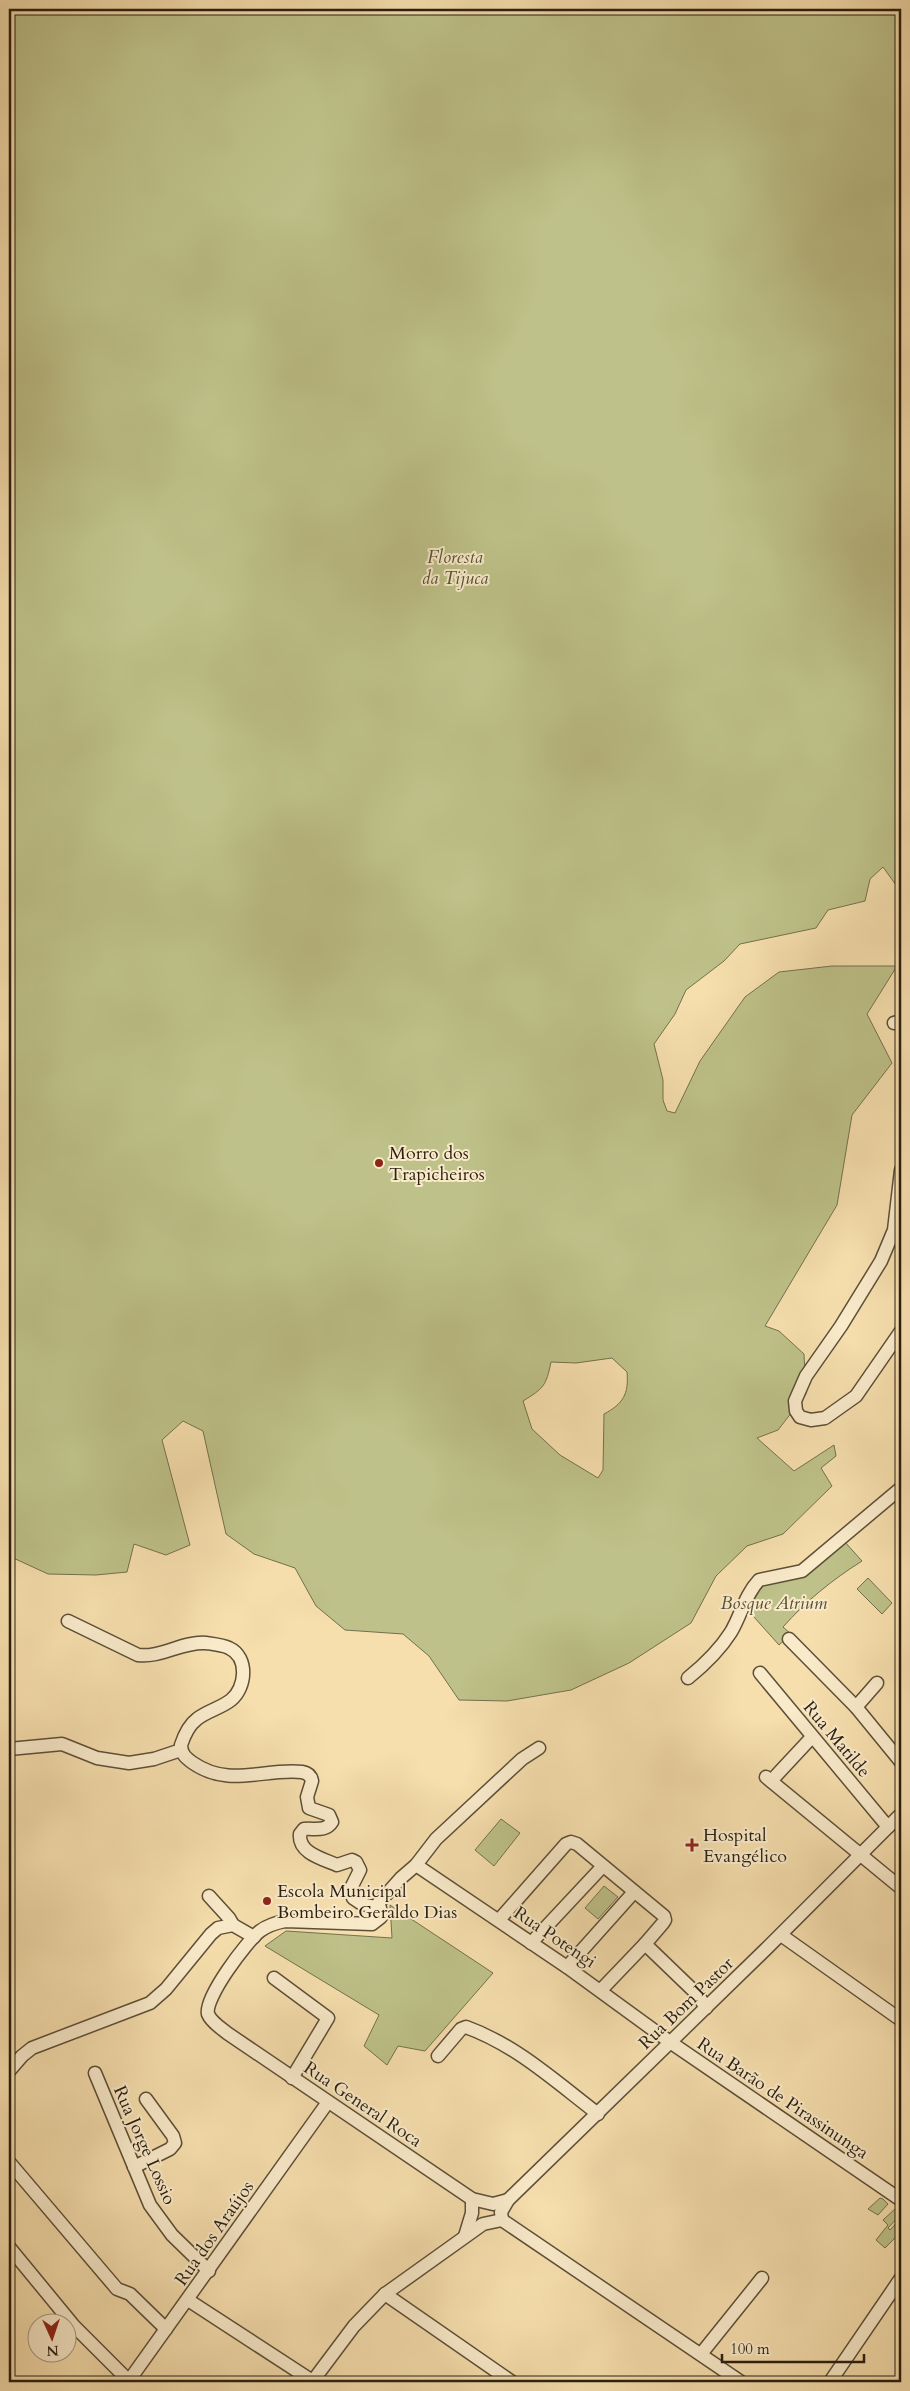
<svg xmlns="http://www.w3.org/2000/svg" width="910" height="2391" viewBox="0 0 910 2391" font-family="Cardo,serif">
  <rect width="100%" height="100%" fill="#f6dead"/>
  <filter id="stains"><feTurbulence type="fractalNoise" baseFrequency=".004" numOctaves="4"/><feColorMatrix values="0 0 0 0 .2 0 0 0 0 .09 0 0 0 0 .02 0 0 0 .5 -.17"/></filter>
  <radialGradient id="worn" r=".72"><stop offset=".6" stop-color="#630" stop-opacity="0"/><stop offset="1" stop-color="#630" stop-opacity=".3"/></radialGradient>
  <g fill="#bec189" stroke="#74704d" fill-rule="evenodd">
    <path d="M9 9H901V892L883 867 870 879 865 901 828 910 816 928 740 944 724 961 686 990 675 1014 654 1044 663 1080V1100L667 1111 675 1113 700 1061 745 997 779 972 832 966H897L867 1014 892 1063 852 1115 837 1205 765 1326 779 1331 804 1354 806 1394 778 1430 757 1438 794 1471 834 1445 836 1456 821 1468 832 1486 783 1534 747 1546 716 1576 691 1623 629 1663 571 1690 507 1701 459 1700 429 1656 403 1634 345 1630 316 1606 295 1568 254 1554 226 1534 203 1431 183 1421 162 1440 190 1545 166 1555 134 1544 127 1572 96 1575 48 1574 9 1556ZM612 1358 627 1372C629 1394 623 1404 604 1414L603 1470 598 1478 560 1455 532 1429 523 1401C544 1388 546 1386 551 1362L576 1363Z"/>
    <path d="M844 1541 862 1561C832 1580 806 1601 783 1627L791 1634 779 1645 745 1607 758 1581 797 1576Z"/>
    <polygon points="868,1578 892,1603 882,1614 857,1589"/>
    <polygon points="501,1819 520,1833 494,1866 475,1850"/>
    <polygon points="604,1886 618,1897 598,1919 585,1908"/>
    <polygon points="390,1905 493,1973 425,2051 398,2046 387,2065 364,2046 379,2015 265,1946 286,1931 392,1938"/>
    <polygon points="880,2198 883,2199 888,2204 878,2215 868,2209"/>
    <polygon points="896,2208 901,2214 888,2228 890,2230 901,2218 901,2232 885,2248 876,2240 888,2225 883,2220"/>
  </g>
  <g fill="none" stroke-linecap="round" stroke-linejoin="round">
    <defs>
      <g id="minor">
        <polyline points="894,1023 901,1021"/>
        <polyline points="901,1170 894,1230 881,1261 841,1326 806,1376 795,1401 796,1411 800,1417 811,1420 825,1418 856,1396 901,1331"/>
        <path d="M68 1621 138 1655C161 1658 183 1641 206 1643 213 1644 223 1645 229 1648 249 1657 246 1688 231 1700 221 1708 207 1711 197 1719 189 1725 184 1736 181 1745 181 1754 186 1758 193 1763 229 1788 264 1768 302 1772 308 1773 311 1776 312 1781L307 1797 309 1808 329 1815 332 1822C326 1832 314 1828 304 1829L300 1834C298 1853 323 1859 337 1865L352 1860 356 1862 360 1870 351 1888 353 1898 362 1904 380 1908 381 1917 372 1924 285 1921C275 1923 268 1925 260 1931 247 1941 204 1998 208 2014 211 2022 221 2028 227 2033L472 2199 493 2204 508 2200"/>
        <polyline points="789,1639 856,1707 901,1762"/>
        <polyline points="760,1673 888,1827"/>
        <path d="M688 1678C704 1665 719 1651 731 1632 741 1615 745 1595 759 1580L802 1571 901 1488"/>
        <polyline points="856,1707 877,1683"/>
        <polyline points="9,1749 62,1744 97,1758 129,1763 154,1759 181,1750"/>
        <polyline points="766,1777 901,1888"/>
        <polyline points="771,1781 812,1737"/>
        <polyline points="416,1865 567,1967 670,2042 901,2200"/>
        <polyline points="209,1896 229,1918 233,1925"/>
        <polyline points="376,1906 401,1878 416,1865 436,1839 522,1759 539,1748"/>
        <polyline points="499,1920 566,1844 571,1842 577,1844 664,1916 665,1920 663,1923 645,1944 698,1995 706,2008"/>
        <polyline points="781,1935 901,2020"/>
        <polyline points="531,1943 603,1866"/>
        <polyline points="567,1967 634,1892"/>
        <polyline points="274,1978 328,2018 292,2078"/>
        <polyline points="601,1990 645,1944"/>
        <path d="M438 2056 461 2029 466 2027C516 2045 556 2082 598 2114"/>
        <polyline points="9,2071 22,2056 32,2048 150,2003 166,1989 211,1934 218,1928 233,1925 254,1937"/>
        <polyline points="95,2073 150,2205 172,2235 209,2271"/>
        <polyline points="9,2162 117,2289 130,2294 166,2329"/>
        <polyline points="134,2167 170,2149 175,2143 173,2136 146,2099"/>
        <polyline points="502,2220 501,2212 508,2200 765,1950 901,1814"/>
        <polyline points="502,2220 741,2382"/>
        <polyline points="465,2236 472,2213 472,2199"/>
        <polyline points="9,2247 74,2326 129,2381"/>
        <polyline points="385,2294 512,2382"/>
        <polyline points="188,2300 314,2382"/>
        <polyline points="701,2354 762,2278"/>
        <polyline points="128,2382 328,2102"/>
        <polyline points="312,2382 354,2326 385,2294 483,2224 502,2220"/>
        <polyline points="830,2382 901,2278"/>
      </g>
    </defs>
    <use href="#minor" stroke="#5d4f38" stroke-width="15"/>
    <use href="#minor" stroke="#f9eaca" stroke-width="12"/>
  </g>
  <g fill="#8f2418" stroke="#f9eaca" stroke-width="2">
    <circle cx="379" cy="1163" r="5"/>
    <path d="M689.5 1837.5h5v5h5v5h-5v5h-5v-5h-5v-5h5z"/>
    <circle cx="267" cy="1901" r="5"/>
  </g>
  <g text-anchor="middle" stroke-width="4" stroke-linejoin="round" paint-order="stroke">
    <g font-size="18" font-style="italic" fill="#565035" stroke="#f9eaca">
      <text x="455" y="563">Floresta<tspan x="455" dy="21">da Tijuca</tspan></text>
      <text x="774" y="1609">Bosque Atrium</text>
    </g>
    <g font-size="18" fill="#2a1f11" stroke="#f9eaca" text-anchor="start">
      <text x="389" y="1159">Morro dos<tspan x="389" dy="21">Trapicheiros</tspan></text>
      <text x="703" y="1841">Hospital<tspan x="703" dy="21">Evangélico</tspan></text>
      <text x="277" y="1897">Escola Municipal<tspan x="277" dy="21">Bombeiro Geraldo Dias</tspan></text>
    </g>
    <g font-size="18" fill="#2a1f11" stroke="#f9eaca">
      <text transform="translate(837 1739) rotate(50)" y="6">Rua Matilde</text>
      <text transform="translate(555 1937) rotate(34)" y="6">Rua Potengi</text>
      <text transform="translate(686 2003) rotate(-44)" y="6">Rua Bom Pastor</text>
      <text transform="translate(783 2098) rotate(34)" y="6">Rua Barão de Pirassinunga</text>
      <text transform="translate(363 2104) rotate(34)" y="6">Rua General Roca</text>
      <text transform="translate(145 2145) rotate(66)" y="6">Rua Jorge Lossio</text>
      <text transform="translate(214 2233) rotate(-55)" y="6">Rua dos Araújos</text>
    </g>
  </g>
  <rect width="910" height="2391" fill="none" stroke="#f6dead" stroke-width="30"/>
  <rect x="10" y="10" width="890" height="2371" fill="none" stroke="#2a1f11" stroke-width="2.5"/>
  <rect x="15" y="15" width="880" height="2361" fill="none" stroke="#2a1f11"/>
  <g transform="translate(52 2338) rotate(177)"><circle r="24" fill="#f9eaca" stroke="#a69980"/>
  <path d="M0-4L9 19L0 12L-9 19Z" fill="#8f2418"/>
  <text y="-8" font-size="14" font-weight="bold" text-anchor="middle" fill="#2a1f11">N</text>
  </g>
  <path d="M722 2354v8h142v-8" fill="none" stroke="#2a1f11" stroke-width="2.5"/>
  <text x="730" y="2354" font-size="15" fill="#2a1f11" stroke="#f9eaca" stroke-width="4" paint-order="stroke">100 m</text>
  <rect width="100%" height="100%" filter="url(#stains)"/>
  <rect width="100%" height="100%" fill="url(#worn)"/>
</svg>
